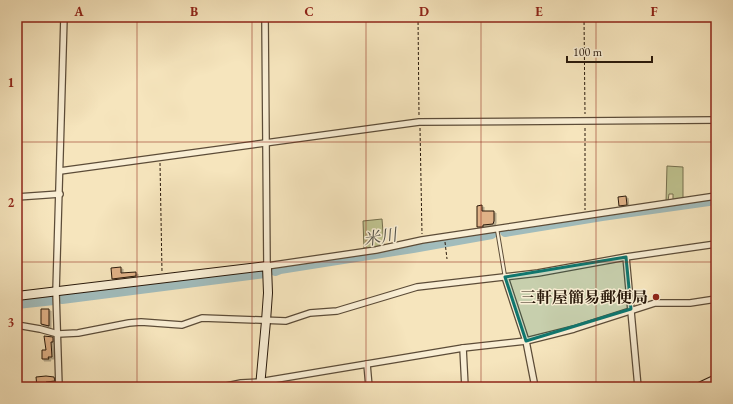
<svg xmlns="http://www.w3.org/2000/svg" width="733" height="404" viewBox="0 0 733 404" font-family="'EB Garamond','Noto Serif JP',serif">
  <defs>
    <filter id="shadow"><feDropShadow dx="2" dy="2" stdDeviation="0" flood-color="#0004"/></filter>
  </defs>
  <rect width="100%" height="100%" fill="#f6e5bd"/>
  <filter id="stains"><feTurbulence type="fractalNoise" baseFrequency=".005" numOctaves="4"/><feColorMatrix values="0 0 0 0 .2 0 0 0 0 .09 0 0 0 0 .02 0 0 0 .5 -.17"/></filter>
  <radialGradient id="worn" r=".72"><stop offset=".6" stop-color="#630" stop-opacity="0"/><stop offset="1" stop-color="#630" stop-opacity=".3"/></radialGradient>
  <g fill="#bfc38f" stroke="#746e4d">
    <polygon points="667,166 683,167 683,198 673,200 673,194 669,194 668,201 666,202"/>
    <polygon points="382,219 384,246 364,249 363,221"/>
  </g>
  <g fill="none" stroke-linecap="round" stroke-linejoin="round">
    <g stroke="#a1bcbc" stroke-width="10">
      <polyline points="505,232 602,216 716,200"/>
      <polyline points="275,271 280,269 413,248 492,234"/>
      <polyline points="62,299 265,273"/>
      <polyline points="17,304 54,300"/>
    </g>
  </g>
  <g fill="#e0b287" stroke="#29190b" filter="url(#shadow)">
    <polygon points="626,196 627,205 619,206 618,197"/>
    <polygon points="482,205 482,211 494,211 494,221 493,224 483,225 483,227 477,227 477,206"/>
    <polygon points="121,267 121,273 136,272 136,276 112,279 111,268"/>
    <polygon points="41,309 49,309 49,326 41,324"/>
    <polygon points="44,336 53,337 53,342 51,342 52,357 48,357 49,359 42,359 42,350 46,350"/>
    <polygon points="46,376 54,377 55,381 46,382 47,387 37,387 36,377"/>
  </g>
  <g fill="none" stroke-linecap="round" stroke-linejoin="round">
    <defs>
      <polyline id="lane" points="497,229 505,277"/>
      <g id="street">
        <polyline points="265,17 267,266 376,250 422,240 716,196"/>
        <polyline points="60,171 419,122 716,120"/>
        <polyline points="17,197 60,194"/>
        <polyline points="626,257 638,387"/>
        <polyline points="505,277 526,341 535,387"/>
        <polyline points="17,325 40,329 58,334 78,333 129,323 141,322 182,325 202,318 286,321 310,313 337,311 417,287 538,273 626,257 716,244"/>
        <polyline points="463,348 465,387"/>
        <polyline points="367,364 369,387"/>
        <polyline points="59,387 56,292 64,17"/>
        <polyline points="222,387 241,383 259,382 463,348 526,341 574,329 655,303 690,303 716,299"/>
      </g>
      <g id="secondary">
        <polyline points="17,296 267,266 268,293 266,321 260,387"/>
        <polyline points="699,387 716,379"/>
      </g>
    </defs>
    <use href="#lane" stroke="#5c4c38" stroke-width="4.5"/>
    <use href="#street" stroke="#5c4c38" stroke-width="8"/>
    <use href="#secondary" stroke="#29190b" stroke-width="10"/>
    <g stroke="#29190b" stroke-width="1" stroke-dasharray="3 2" stroke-linecap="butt">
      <polyline points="418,17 419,116"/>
      <polyline points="584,17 585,114"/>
      <polyline points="420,128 422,234"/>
      <polyline points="585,128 585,210"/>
      <polyline points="160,163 162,272"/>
      <polyline points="445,242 447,259"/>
    </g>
    <use href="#lane" stroke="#f9eed4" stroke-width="2.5"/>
    <use href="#street" stroke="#f9eed4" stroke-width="5.5"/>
    <use href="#secondary" stroke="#f9eed4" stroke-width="8"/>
  </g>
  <path fill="#0f766e" fill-opacity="0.2" stroke="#0f766e" stroke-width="3" stroke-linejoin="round" d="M626 257 631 309 526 341 505 277Z"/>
  <path fill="none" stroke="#8f2418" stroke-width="1" stroke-opacity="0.55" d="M137 17V387M252 17V387M366 17V387M481 17V387M596 17V387M17 142H716M17 262H716"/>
  <circle fill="#8f2418" stroke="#f9eed4" stroke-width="1.5" cx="656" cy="297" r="4"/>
  <g text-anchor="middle" stroke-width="3" stroke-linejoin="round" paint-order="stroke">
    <g font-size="16" font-weight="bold" fill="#29190b" stroke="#f9eed4" text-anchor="end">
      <text x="648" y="303">三軒屋簡易郵便局</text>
    </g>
    <g font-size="17" font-style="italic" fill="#535249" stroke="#f9eed4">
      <text transform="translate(380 237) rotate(-10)" y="6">米川</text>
    </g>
  </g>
  <rect width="733" height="404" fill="none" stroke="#f6e5bd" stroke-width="44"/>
  <path d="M567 56v6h85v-6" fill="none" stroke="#29190b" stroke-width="2"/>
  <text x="573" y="56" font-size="12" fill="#29190b" stroke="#f9eed4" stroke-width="3" paint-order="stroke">100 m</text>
  <rect x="22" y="22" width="689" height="360" fill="none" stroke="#8f2418" stroke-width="1.5"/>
  <g font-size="13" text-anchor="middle" font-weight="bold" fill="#8f2418">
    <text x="79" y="16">A</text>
    <text x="194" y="16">B</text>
    <text x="309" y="16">C</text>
    <text x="424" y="16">D</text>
    <text x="539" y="16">E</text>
    <text x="654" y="16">F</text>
    <text x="11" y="87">1</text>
    <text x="11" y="207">2</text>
    <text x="11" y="327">3</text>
  </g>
  <rect width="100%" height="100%" filter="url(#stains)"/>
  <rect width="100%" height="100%" fill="url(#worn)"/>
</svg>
